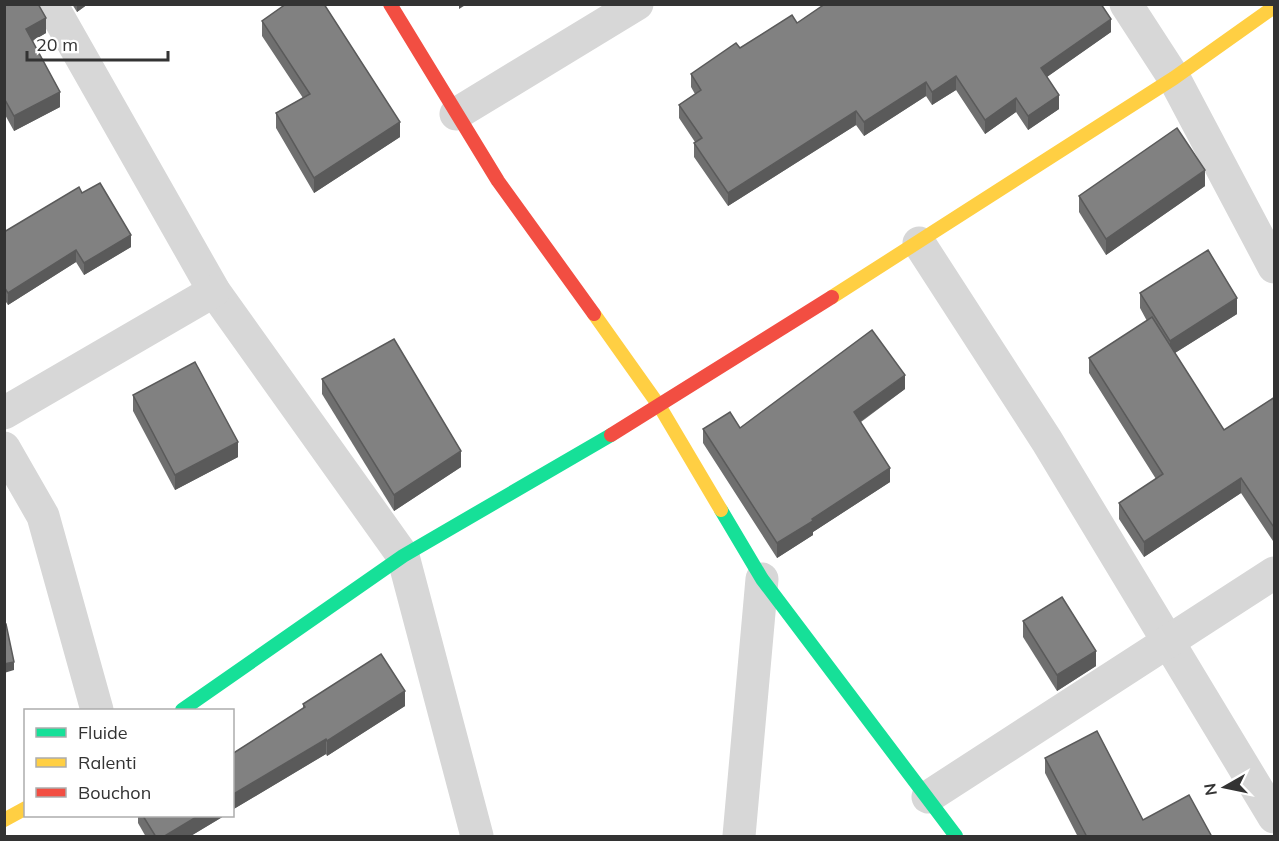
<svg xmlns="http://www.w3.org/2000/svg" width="1279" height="841" viewBox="0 0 1279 841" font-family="Mulish,sans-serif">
  <rect width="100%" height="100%" fill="#fff"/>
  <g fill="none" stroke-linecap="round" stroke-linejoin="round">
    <g stroke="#d7d7d7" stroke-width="33">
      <polyline points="51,4 214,291 403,556 477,836"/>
      <polyline points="1126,4 1174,78 1274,267"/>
      <polyline points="456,114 637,4"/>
      <polyline points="919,243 1047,441 1274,817"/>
      <polyline points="4,413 214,291"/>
      <polyline points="4,448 43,516 97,710"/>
      <polyline points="928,797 1274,573"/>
      <polyline points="739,836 762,579"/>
    </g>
    <g stroke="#16e098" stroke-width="14">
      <polyline points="721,510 762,579 956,836"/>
      <polyline points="182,710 403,556 611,435"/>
    </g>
    <g stroke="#ffcf43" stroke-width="14">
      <polyline points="832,297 1174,78 1274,7"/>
      <polyline points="594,314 660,407 721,510"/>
      <polyline points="4,820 26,808"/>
    </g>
    <g stroke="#f24e42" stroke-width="14">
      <polyline points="390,4 498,181 594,314"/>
      <polyline points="611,435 832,297"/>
    </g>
  </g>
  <g fill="#6f6f6f">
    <polygon points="4,4 46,33 33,41 60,107 14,131 4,113"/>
    <polygon points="72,4 88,4 77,12"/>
    <polygon points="262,21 400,137 314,193 276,128 276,113 303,98 262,36"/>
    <polygon points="797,23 1111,32 1047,77 1059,109 1028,130 1016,112 985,134 956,90 932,105 926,96 864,136 856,125 728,206 694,157 694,143 695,142 679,118 679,105 695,94 691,87 691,74 740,48"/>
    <polygon points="1205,186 1106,255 1079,212 1079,196"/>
    <polygon points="82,193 131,247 84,275 76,262 8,305 4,299 4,232"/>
    <polygon points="1140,293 1237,314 1175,353 1224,430 1275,397 1275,544 1241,493 1144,557 1119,519 1119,503 1156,479 1089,373 1089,358 1147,321 1140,308"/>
    <polygon points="322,379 461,467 394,511 322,394"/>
    <polygon points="905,389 861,422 890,482 813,532 813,535 777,558 703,443 703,429 740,428"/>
    <polygon points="133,395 238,457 175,490 133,411"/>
    <polygon points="1023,621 1096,666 1057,691 1023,637"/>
    <polygon points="303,704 405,706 327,756 326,754 232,810 232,754 303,709"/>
    <polygon points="1045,758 1143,820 1212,837 1078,837 1045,773"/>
    <polygon points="138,816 224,816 189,837 146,837 138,823"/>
  </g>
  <g fill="#5a5a5a">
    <polygon points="77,4 88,4 77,12"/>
    <polygon points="459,4 467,4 459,9"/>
    <polygon points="46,18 46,33 26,44 26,29"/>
    <polygon points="1111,19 1111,32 1041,81 1041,68"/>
    <polygon points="956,76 956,90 932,105 932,92"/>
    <polygon points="926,82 926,96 864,136 864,122"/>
    <polygon points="60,92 60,107 14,131 14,116"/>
    <polygon points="1059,95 1059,109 1028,130 1028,116"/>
    <polygon points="1016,98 1016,112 985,134 985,120"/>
    <polygon points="856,111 856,125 728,206 728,193"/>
    <polygon points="400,122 400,137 314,193 314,178"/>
    <polygon points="1205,170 1205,186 1106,255 1106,239"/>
    <polygon points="131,235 131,247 84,275 84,263"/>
    <polygon points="76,250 76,262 8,305 8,293"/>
    <polygon points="1237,298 1237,314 1170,356 1170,341"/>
    <polygon points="905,375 905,389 854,426 854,412"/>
    <polygon points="238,442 238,457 175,490 175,475"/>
    <polygon points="461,451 461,467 394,511 394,495"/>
    <polygon points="890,468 890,482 813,532 813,535 777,558 777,543 812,519"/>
    <polygon points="1241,478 1241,493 1144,557 1144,542"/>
    <polygon points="1096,651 1096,666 1057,691 1057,675"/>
    <polygon points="14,662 14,670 4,673 4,664"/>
    <polygon points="405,691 405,706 327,756 327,741"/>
    <polygon points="326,739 326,754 232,810 232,795"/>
    <polygon points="198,816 224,816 189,837 163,837"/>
  </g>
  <g fill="#818181" stroke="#5a5a5a" stroke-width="1.5">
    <polygon points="4,4 38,4 46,18 26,29 60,92 14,116 4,98"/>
    <polygon points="286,4 324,4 400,122 314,178 276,113 310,94 262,21"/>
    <polygon points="825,4 1101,4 1111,19 1041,68 1059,95 1028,116 1016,98 985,120 956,76 932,92 926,82 864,122 856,111 728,193 694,143 702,138 679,105 701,90 691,74 736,43 740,48 792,15 797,23"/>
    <polygon points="1177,128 1205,170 1106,239 1079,196"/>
    <polygon points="100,183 131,235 84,263 76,250 8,293 4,287 4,232 79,187 82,193"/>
    <polygon points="1208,250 1237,298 1170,341 1140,293"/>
    <polygon points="1152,317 1224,430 1275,397 1275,529 1241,478 1144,542 1119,503 1163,474 1089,358"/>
    <polygon points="872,330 905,375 854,412 890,468 812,519 813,521 777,543 703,429 730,412 740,428"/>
    <polygon points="394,339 461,451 394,495 322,379"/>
    <polygon points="195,362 238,442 175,475 133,395"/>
    <polygon points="1062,597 1096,651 1057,675 1023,621"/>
    <polygon points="4,624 6,624 14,662 4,664"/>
    <polygon points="381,654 405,691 327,741 326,739 232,795 232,754 305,707 303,704"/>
    <polygon points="1097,731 1143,820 1189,795 1212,837 1087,837 1045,758"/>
    <polygon points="143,816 198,816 163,837 156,837"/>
  </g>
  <rect width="1279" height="841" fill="none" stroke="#333333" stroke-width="12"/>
  <rect x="24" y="709" width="210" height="108" fill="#ffffff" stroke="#adadad" stroke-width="1.5"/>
  <rect x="36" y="728" width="30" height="9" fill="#16e098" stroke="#adadad" stroke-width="1.5"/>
  <text x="78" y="739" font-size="18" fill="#333333">Fluide</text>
  <rect x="36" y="758" width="30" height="9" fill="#ffcf43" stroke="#adadad" stroke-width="1.5"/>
  <text x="78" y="769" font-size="18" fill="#333333">Ralenti</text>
  <rect x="36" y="788" width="30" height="9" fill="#f24e42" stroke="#adadad" stroke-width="1.5"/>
  <text x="78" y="799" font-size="18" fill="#333333">Bouchon</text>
  <g transform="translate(1225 787) rotate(261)" stroke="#ffffff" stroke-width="4.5" paint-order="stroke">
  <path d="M0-4.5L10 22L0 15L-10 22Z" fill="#333333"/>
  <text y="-9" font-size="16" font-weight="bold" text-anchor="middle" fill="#333333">N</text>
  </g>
  <path d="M27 51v9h141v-9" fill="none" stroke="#333333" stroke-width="3"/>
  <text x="36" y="51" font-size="18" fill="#333333" stroke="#ffffff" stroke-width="4.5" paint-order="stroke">20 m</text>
</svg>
